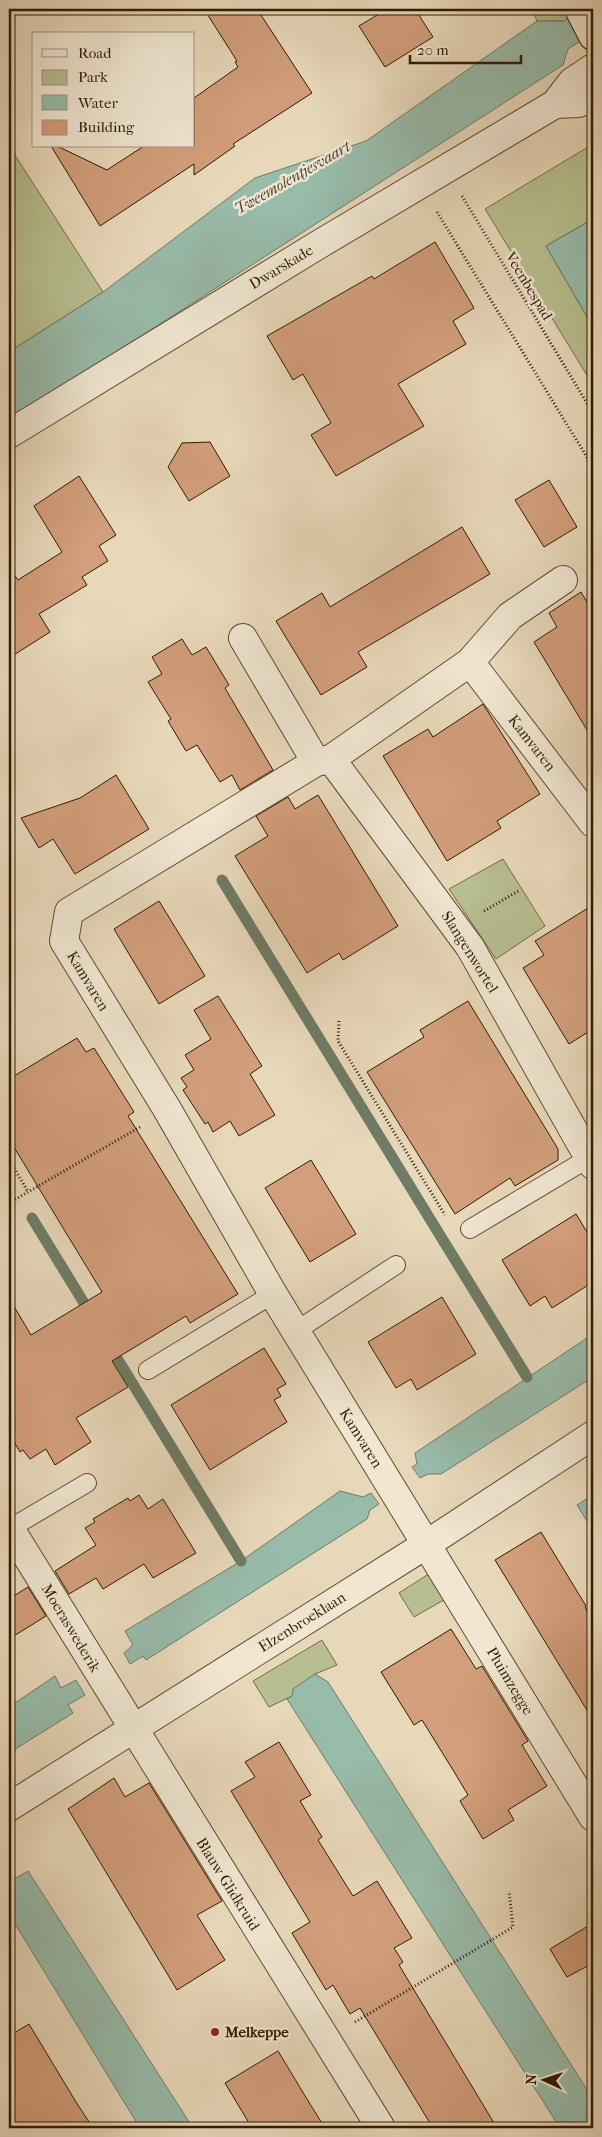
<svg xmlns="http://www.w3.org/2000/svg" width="602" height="2137" viewBox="0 0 602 2137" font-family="'IM FELL French Canon',serif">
  <rect width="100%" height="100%" fill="#e8d8ba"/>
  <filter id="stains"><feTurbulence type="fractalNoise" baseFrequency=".004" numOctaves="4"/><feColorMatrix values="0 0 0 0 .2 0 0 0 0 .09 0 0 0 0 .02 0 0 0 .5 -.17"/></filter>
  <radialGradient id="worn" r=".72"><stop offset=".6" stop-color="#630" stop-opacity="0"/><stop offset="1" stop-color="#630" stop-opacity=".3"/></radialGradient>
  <g fill="#b7be8f" stroke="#746c48">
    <polygon points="532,9 570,9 573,15 564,21 537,21"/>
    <polygon points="593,144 593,219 546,246 593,327 593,385 485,209"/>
    <polygon points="9,146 103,292 9,352"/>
    <polygon points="503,859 545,926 496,959 449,889"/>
    <polygon points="427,1575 440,1581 449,1597 414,1617 399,1593"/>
    <polygon points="322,1640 337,1665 315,1674 292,1696 269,1707 253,1681"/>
  </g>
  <g fill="#98bbaa" stroke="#6f7b66">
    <polygon points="583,9 593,33 568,49 563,65 9,421 9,352 103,292 255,178 366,141 537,21 564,21"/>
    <polygon points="593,219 593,327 546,246"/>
    <polygon points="593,1334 593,1377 441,1474 428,1474 420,1478 412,1467 417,1464 415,1453"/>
    <polygon points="340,1491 363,1497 371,1493 379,1504 370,1510 367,1519 146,1660 143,1656 130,1664 124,1653 133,1645 125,1631 241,1561"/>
    <polygon points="593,1495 593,1531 577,1505"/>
    <polygon points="315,1674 328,1682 593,2099 593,2128 560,2128 287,1699 292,1696 293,1689"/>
    <polygon points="55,1676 61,1688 76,1680 85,1695 68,1705 73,1713 9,1753 9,1707"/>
    <polygon points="28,1871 193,2128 140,2128 9,1914 9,1882"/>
  </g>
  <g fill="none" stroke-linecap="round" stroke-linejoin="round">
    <g stroke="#6f7b66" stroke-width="11">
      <polyline points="222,880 527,1377"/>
      <polyline points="32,1218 92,1316"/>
      <polyline points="109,1345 241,1561"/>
    </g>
  </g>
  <g fill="#d29e7b" stroke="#321a00">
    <polygon points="204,9 257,9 312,93 233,144 235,146 194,175 194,164 100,226 51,146 57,146 107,170 144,146 194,146 194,98 238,67 235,62 237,61"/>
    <polygon points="387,9 415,9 433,37 385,67 359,26"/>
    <polygon points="435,242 474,308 453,321 466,344 398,384 424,426 336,476 311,435 331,423 303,374 293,380 267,336 372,276 374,279"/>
    <polygon points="210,442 230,476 189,501 168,467 182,443"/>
    <polygon points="79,476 116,535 99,546 108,561 82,577 87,585 39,614 50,632 9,658 9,567 18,580 62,552 34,506"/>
    <polygon points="549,480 577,527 544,547 515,500"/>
    <polygon points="462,527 490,574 358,652 367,667 321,695 276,621 322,593 330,607"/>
    <polygon points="581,592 593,612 593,740 534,642 557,627 549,613"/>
    <polygon points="182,639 192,655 206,647 229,685 225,688 273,770 240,790 232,775 220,782 197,745 186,751 168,721 171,719 148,682 162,674 152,657"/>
    <polygon points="483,704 540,794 497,821 501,828 447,861 383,756 428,729 433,737"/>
    <polygon points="116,775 149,829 75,874 53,839 39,848 21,818 80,798"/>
    <polygon points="318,795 398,926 343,960 339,953 307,973 235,856 268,836 256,816 288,797 295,809"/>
    <polygon points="159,901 205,976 159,1004 114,929"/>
    <polygon points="593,905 593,1029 569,1044 523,968 544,955 535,941"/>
    <polygon points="218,996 262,1066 250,1074 275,1115 239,1136 230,1121 213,1132 208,1122 205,1124 183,1090 187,1087 181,1078 194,1070 185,1055 211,1039 194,1010"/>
    <polygon points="468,1001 558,1149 558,1160 515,1186 510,1178 455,1214 367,1072 424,1037 420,1030"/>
    <polygon points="77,1038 86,1052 94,1048 134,1112 128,1116 238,1294 190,1323 186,1316 112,1361 128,1387 76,1418 91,1442 55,1465 46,1449 30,1459 23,1450 20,1452 9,1433 9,1298 31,1335 102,1292 9,1139 9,1079"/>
    <polygon points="311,1160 356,1234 310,1262 265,1188"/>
    <polygon points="576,1214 593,1242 593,1282 552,1308 545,1296 530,1306 502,1260"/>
    <polygon points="442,1297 476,1354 417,1390 411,1379 396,1388 368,1342"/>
    <polygon points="264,1348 286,1384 277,1389 281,1396 274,1400 287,1422 210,1470 171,1405"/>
    <polygon points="139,1495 148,1509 163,1499 196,1553 153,1578 144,1564 103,1589 96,1578 69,1594 55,1571 96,1545 85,1528 95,1522 93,1519 128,1498 130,1501"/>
    <polygon points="541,1532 586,1606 585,1607 593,1625 593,1720 495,1560"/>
    <polygon points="28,1587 46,1616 9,1639 9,1599"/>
    <polygon points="451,1629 476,1669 482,1666 528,1741 522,1745 547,1786 508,1810 514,1820 483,1839 460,1801 468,1795 453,1770 422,1720 414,1725 381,1672"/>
    <polygon points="279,1742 311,1795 300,1801 322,1837 318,1840 353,1896 377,1881 412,1938 394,1948 403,1962 399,1965 497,2128 433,2128 360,2008 350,2014 333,1985 326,1990 292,1933 310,1922 231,1791 255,1777 245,1762"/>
    <polygon points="114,1778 125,1797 149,1783 222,1901 197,1915 225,1960 177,1990 68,1809"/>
    <polygon points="593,1923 593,1963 567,1977 550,1949"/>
    <polygon points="29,2024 76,2102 93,2128 9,2128 9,2036"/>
    <polygon points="278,2051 310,2104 325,2128 252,2128 225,2083"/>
  </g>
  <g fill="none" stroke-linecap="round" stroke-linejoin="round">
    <defs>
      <g id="lane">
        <polyline points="470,1229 589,1158"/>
        <polyline points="296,1331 396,1265"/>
        <polyline points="148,1370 273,1294"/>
        <polyline points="9,1529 87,1483"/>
      </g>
      <g id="street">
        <polyline points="555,104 579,103 593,94"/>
        <polyline points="9,434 318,245 555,104 572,82 593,68"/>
        <polyline points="563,580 510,616 470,662 331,759 316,762 69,912 64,941 167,1109 273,1294 593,1817"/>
        <polyline points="243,638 316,762"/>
        <polyline points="470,662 593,823"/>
        <polyline points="331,759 470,947 593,1165"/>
        <polyline points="9,1527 381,2128"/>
        <polyline points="9,1807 427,1544 593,1435"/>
      </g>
      <polyline id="secondary" points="579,9 593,36"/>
    </defs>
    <use href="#lane" stroke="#604a2e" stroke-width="20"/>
    <use href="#street" stroke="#604a2e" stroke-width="30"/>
    <use href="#secondary" stroke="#321a00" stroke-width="30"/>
    <g stroke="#321a00" stroke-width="3" stroke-dasharray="1 2.5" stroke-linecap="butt">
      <polyline points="462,196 593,413"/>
      <polyline points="437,212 593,467"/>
      <polyline points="484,911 520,890"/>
      <polyline points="339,1021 338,1041 445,1215"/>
      <polyline points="9,1159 28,1192"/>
      <polyline points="9,1203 140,1127"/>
      <polyline points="355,2022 513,1927 509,1891"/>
    </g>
    <use href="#lane" stroke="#f0e6d2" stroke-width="18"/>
    <use href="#street" stroke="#f0e6d2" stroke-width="28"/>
    <use href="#secondary" stroke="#f0e6d2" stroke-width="28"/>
  </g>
  <circle fill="#8f2418" stroke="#f0e6d2" stroke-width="2" cx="215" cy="2032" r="5"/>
  <g text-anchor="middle" stroke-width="5" stroke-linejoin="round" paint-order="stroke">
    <g font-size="15" fill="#321a00" stroke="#f0e6d2">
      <text transform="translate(281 267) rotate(-31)" y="5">Dwarskade</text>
      <text transform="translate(529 286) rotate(59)" y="5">Veenbespad</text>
      <text transform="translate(532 743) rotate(52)" y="5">Kamvaren</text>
      <text transform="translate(470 952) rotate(58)" y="5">Slangenwortel</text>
      <text transform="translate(88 981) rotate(59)" y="5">Kamvaren</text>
      <text transform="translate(361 1438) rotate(58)" y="5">Kamvaren</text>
      <text transform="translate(302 1622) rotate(-32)" y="5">Elzenbroeklaan</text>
      <text transform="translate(71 1628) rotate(59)" y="5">Moeraswederik</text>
      <text transform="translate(510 1681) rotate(59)" y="5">Pluimzegge</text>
      <text transform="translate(228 1884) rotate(58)" y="5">Blauw Glidkruid</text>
    </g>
    <g font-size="15" font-weight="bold" fill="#321a00" stroke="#f0e6d2" text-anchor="start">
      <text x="225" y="2037">Melkeppe</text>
    </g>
    <g font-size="16" font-style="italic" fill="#514a33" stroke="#f0e6d2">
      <text transform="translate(292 177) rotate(-30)" y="6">Tweemolentjesvaart</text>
    </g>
  </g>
  <rect width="602" height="2137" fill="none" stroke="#e8d8ba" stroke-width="30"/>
  <rect x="10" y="10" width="582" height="2117" fill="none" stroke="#321a00" stroke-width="2.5"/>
  <rect x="15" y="15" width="572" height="2107" fill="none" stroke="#321a00"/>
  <rect x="32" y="32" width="162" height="115" fill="#f0e6d2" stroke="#a4947e"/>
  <rect x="42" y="49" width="25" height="8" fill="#f0e6d2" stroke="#a4947e"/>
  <text x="78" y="58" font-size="15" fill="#321a00">Road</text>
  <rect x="42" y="70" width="25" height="15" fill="#b7be8f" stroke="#a4947e"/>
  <text x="78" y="82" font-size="15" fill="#321a00">Park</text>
  <rect x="42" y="95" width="25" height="15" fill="#98bbaa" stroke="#a4947e"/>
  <text x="78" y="108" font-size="15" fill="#321a00">Water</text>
  <rect x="42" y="120" width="25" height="15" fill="#d29e7b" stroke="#a4947e"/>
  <text x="78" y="132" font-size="15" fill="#321a00">Building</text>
  <g transform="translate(544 2080) rotate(273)" stroke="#f0e6d2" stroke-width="4" paint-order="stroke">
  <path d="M0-4L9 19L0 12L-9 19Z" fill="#321a00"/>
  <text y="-8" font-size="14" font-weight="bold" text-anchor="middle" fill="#321a00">N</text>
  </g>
  <path d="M410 55v8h111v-8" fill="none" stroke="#321a00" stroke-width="2.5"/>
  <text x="417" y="55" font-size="15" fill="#321a00" stroke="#f0e6d2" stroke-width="4" paint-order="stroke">20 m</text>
  <rect width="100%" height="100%" filter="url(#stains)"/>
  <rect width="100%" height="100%" fill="url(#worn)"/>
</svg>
